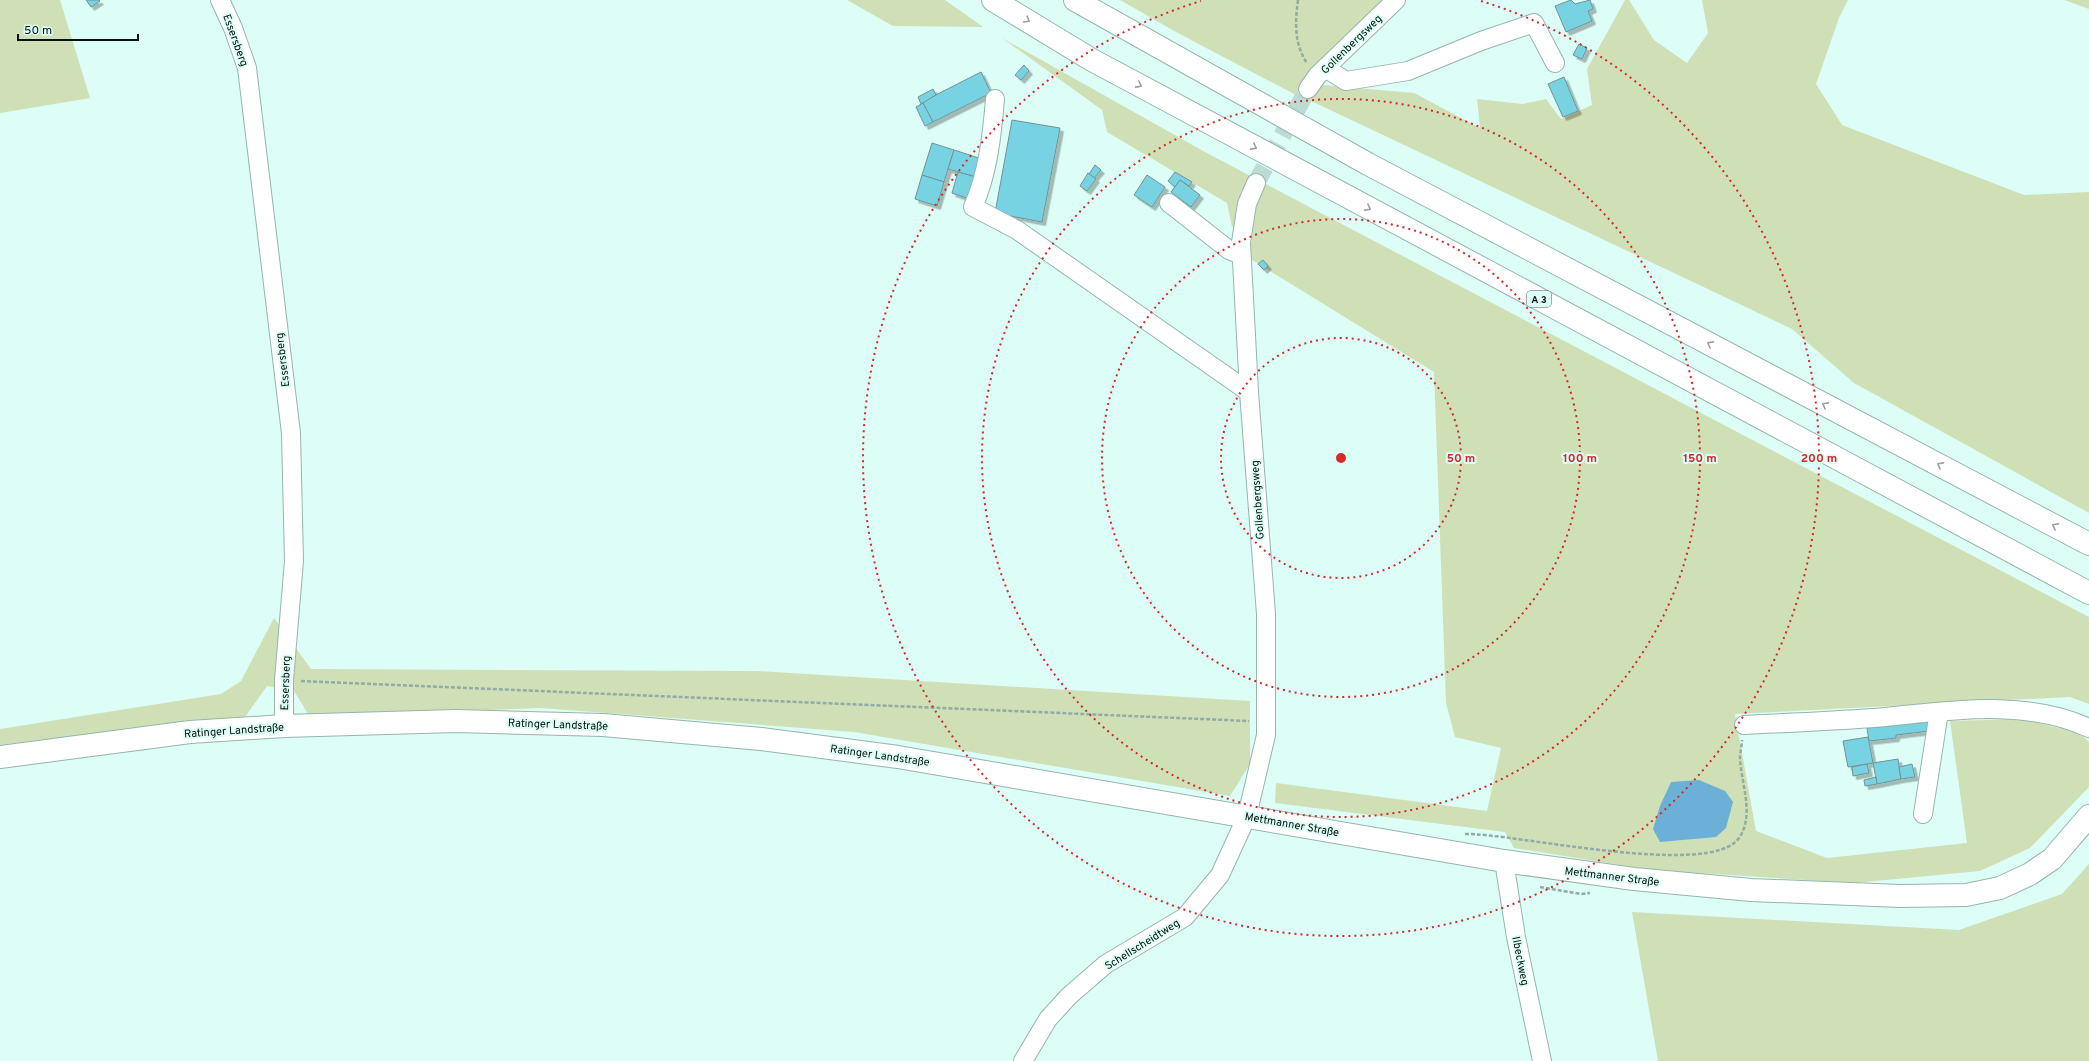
<svg xmlns="http://www.w3.org/2000/svg" width="2089" height="1061" viewBox="0 0 2089 1061" font-family="Overpass,sans-serif">
  <defs>
    <filter id="shadow"><feDropShadow dx="3.5" dy="3.5" stdDeviation="0" flood-color="#0004"/></filter>
  </defs>
  <rect width="100%" height="100%" fill="#dcfef6"/>
  <g fill="#cfe0b6">
    <polygon points="0,0 60,0 90,98 0,113"/>
    <polygon points="847,0 945,0 983,27 893,26"/>
    <polygon points="1120,0 1385,0 1296,95 1176,32"/>
    <polygon points="1625,0 1629,0 1654,40 1687,63 1708,33 1702,0 1848,0 1839,18 1816,84 1842,125 2024,195 2089,192 2089,513 1854,383 1792,329 1307,99 1322,85 1414,93 1480,128 1477,99 1523,104 1546,99 1561,119 1592,105 1587,69"/>
    <polygon points="2064,0 2089,0 2089,9"/>
    <polygon points="1002,38 1205,152 2089,617 2089,704 2070,697 1735,714 1756,831 1827,858 1967,843 1950,721 2022,719 2080,733 2089,742 2089,787 2030,848 1980,871 1854,883 1651,870 1514,848 1505,832 1275,803 1276,783 1487,811 1501,748 1455,737 1446,703 1434,372 1249,258 1253,230 1232,227 1227,203 1107,132 1102,110"/>
    <polygon points="274,618 311,669 757,671 1250,701 1250,764 1230,796 854,732 541,708 310,717 294,691 267,686 243,720 200,721 0,745 0,729 221,694 241,681"/>
    <polygon points="2089,864 2089,1061 1658,1061 1632,912 1959,930 2062,894"/>
  </g>
  <polygon fill="#6cb0d8" points="1699,780 1725,791 1733,802 1726,828 1716,837 1660,842 1653,829 1660,806 1671,782"/>
  <g fill="#77d3e1" stroke="#729297" filter="url(#shadow)">
    <polygon points="86,0 99,0 100,1 91,7"/>
    <polygon points="1571,0 1575,4 1590,0 1593,9 1588,11 1592,21 1566,32 1555,6"/>
    <polygon points="1579,44 1587,48 1582,59 1573,55"/>
    <polygon points="1024,65 1029,71 1021,80 1015,75"/>
    <polygon points="981,72 991,93 933,122 922,102"/>
    <polygon points="1564,77 1578,111 1563,117 1548,84"/>
    <polygon points="933,89 936,95 921,104 918,97"/>
    <polygon points="923,103 933,122 925,126 916,107"/>
    <polygon points="1012,120 1060,128 1042,222 995,213"/>
    <polygon points="932,143 954,150 944,182 922,175"/>
    <polygon points="954,150 982,159 976,177 948,169"/>
    <polygon points="1095,165 1101,170 1094,178 1089,174"/>
    <polygon points="958,172 976,177 969,199 952,193"/>
    <polygon points="1175,172 1192,182 1189,186 1180,180 1175,187 1168,181"/>
    <polygon points="1088,173 1096,179 1087,191 1080,186"/>
    <polygon points="922,175 944,182 937,206 915,199"/>
    <polygon points="1147,175 1165,187 1152,207 1134,195"/>
    <polygon points="1180,180 1200,195 1191,207 1171,192"/>
    <polygon points="1263,260 1268,266 1264,270 1258,264"/>
    <polygon points="1928,722 1929,731 1896,735 1896,738 1869,741 1867,728"/>
    <polygon points="1868,737 1873,763 1848,767 1843,741"/>
    <polygon points="1898,759 1901,779 1877,784 1873,763"/>
    <polygon points="1867,764 1869,773 1853,776 1852,767"/>
    <polygon points="1912,764 1915,777 1901,779 1899,767"/>
    <polygon points="1876,777 1877,784 1865,786 1864,780"/>
  </g>
  <g fill="none" stroke-linecap="round" stroke-linejoin="round">
    <polyline stroke="#bcdbd4" stroke-width="18" stroke-dasharray="18 9" stroke-linecap="butt" points="1256,183 1308,89"/>
    <defs>
      <g id="minor">
        <polyline points="220,0 233,28 247,68 291,433 294,561 284,680 284,726"/>
        <polyline points="1325,68 1346,81 1408,71 1481,41 1534,23 1555,63"/>
        <polyline points="1308,89 1317,76 1396,0"/>
        <path d="M995 99C992 136 988 173 973 207L1017 230 1249 392"/>
        <polyline points="1169,203 1229,250 1241,255"/>
        <path d="M1744 725C1787 723 1830 721 1874 718 1944 712 2022 697 2089 728"/>
        <polyline points="1923,814 1939,712"/>
        <polyline points="1504,861 1516,937 1542,1061"/>
        <polyline points="1023,1061 1048,1019 1069,996 1106,964 1185,917 1220,875 1247,816 1266,735 1266,614 1249,392 1241,242 1247,204 1256,183"/>
      </g>
      <polyline id="major" points="0,757 190,732 284,726 456,721 603,725 761,739 898,757 1504,861 1634,879 1751,890 1900,896 1966,895 2000,888 2030,874 2052,859 2089,816"/>
      <g id="highway">
        <polyline points="993,0 1092,60 2089,593"/>
        <polyline points="1075,0 1368,164 2089,544"/>
      </g>
    </defs>
    <use href="#minor" stroke="#95b5ae" stroke-width="20"/>
    <use href="#major" stroke="#95b5ae" stroke-width="24"/>
    <use href="#highway" stroke="#95b5ae" stroke-width="24"/>
    <g stroke="#91aba5" stroke-width="2.5" stroke-dasharray="4 2" stroke-linecap="butt">
      <path d="M1298 0C1295 22 1294 44 1307 63"/>
      <polyline points="301,681 1249,721"/>
      <path d="M1465 834C1514 833 1710 879 1739 838 1755 815 1741 783 1740 758 1740 752 1742 746 1742 740"/>
      <polyline points="1540,887 1581,894 1590,893"/>
    </g>
    <use href="#minor" stroke="#fff" stroke-width="18"/>
    <use href="#major" stroke="#fff" stroke-width="22"/>
    <use href="#highway" stroke="#fff" stroke-width="22"/>
  </g>
  <defs><path id="oneway-chevron" d="M-2-3.5L2.5 0L-2 3.5" fill="none" stroke-width="1.6" stroke-linecap="round" stroke-linejoin="round"/></defs>
  <g stroke="#9ba09f">
    <use href="#oneway-chevron" transform="translate(1027 20) rotate(31)"/>
    <use href="#oneway-chevron" transform="translate(1139 85) rotate(28)"/>
    <use href="#oneway-chevron" transform="translate(1254 147) rotate(28)"/>
    <use href="#oneway-chevron" transform="translate(1368 208) rotate(28)"/>
    <use href="#oneway-chevron" transform="translate(1710 344) rotate(-152)"/>
    <use href="#oneway-chevron" transform="translate(1825 405) rotate(-152)"/>
    <use href="#oneway-chevron" transform="translate(1940 465) rotate(-152)"/>
    <use href="#oneway-chevron" transform="translate(2055 526) rotate(-152)"/>
  </g>
  <g fill="none" stroke="#d62828" stroke-width="2" stroke-dasharray="2 4">
    <circle cx="1341" cy="458" r="120"/>
    <circle cx="1341" cy="458" r="239"/>
    <circle cx="1341" cy="458" r="359"/>
    <path d="M1481 1A478 478 0 1 1 1201 1"/>
  </g>
  <g text-anchor="middle" stroke-width="4" stroke-linejoin="round" paint-order="stroke">
    <rect fill="#dcfef6" stroke="#465955" stroke-width="1" x="1527" y="291" width="24" height="16" rx="3"/>
    <g font-size="10" font-weight="bold" fill="#061210">
      <text x="1539" y="303">A 3</text>
    </g>
    <g font-size="11" fill="#061210" stroke="#dcfef6">
      <text transform="translate(236 40) rotate(70)" y="4">Essersberg</text>
      <text transform="translate(1351 44) rotate(-44)" y="4">Gollenbergsweg</text>
      <text transform="translate(282 360) rotate(-97)" y="4">Essersberg</text>
      <text transform="translate(1257 500) rotate(-94)" y="4">Gollenbergsweg</text>
      <text transform="translate(285 683) rotate(-88)" y="4">Essersberg</text>
      <text transform="translate(558 724) rotate(2)" y="4">Ratinger Landstraße</text>
      <text transform="translate(234 730) rotate(-4)" y="4">Ratinger Landstraße</text>
      <text transform="translate(880 755) rotate(8)" y="4">Ratinger Landstraße</text>
      <text transform="translate(1292 824) rotate(10)" y="4">Mettmanner Straße</text>
      <text transform="translate(1612 876) rotate(7)" y="4">Mettmanner Straße</text>
      <text transform="translate(1142 944) rotate(-32)" y="4">Schellscheidtweg</text>
      <text transform="translate(1521 961) rotate(79)" y="4">Ilbeckweg</text>
    </g>
  </g>
  <circle cx="1341" cy="458" r="6" fill="#d62828" stroke="#dcfef6" stroke-width="2"/>
  <g font-size="12" text-anchor="middle" font-weight="bold" fill="#d62828" stroke="#dcfef6" stroke-width="4" stroke-linejoin="round" paint-order="stroke">
    <text x="1461" y="462">50 m</text>
    <text x="1580" y="462">100 m</text>
    <text x="1700" y="462">150 m</text>
    <text x="1819" y="462">200 m</text>
  </g>
  <path d="M18 34v6h120v-6" fill="none" stroke="#061210" stroke-width="2"/>
  <text x="24" y="34" font-size="12" fill="#061210" stroke="#dcfef6" stroke-width="3" paint-order="stroke">50 m</text>
</svg>
